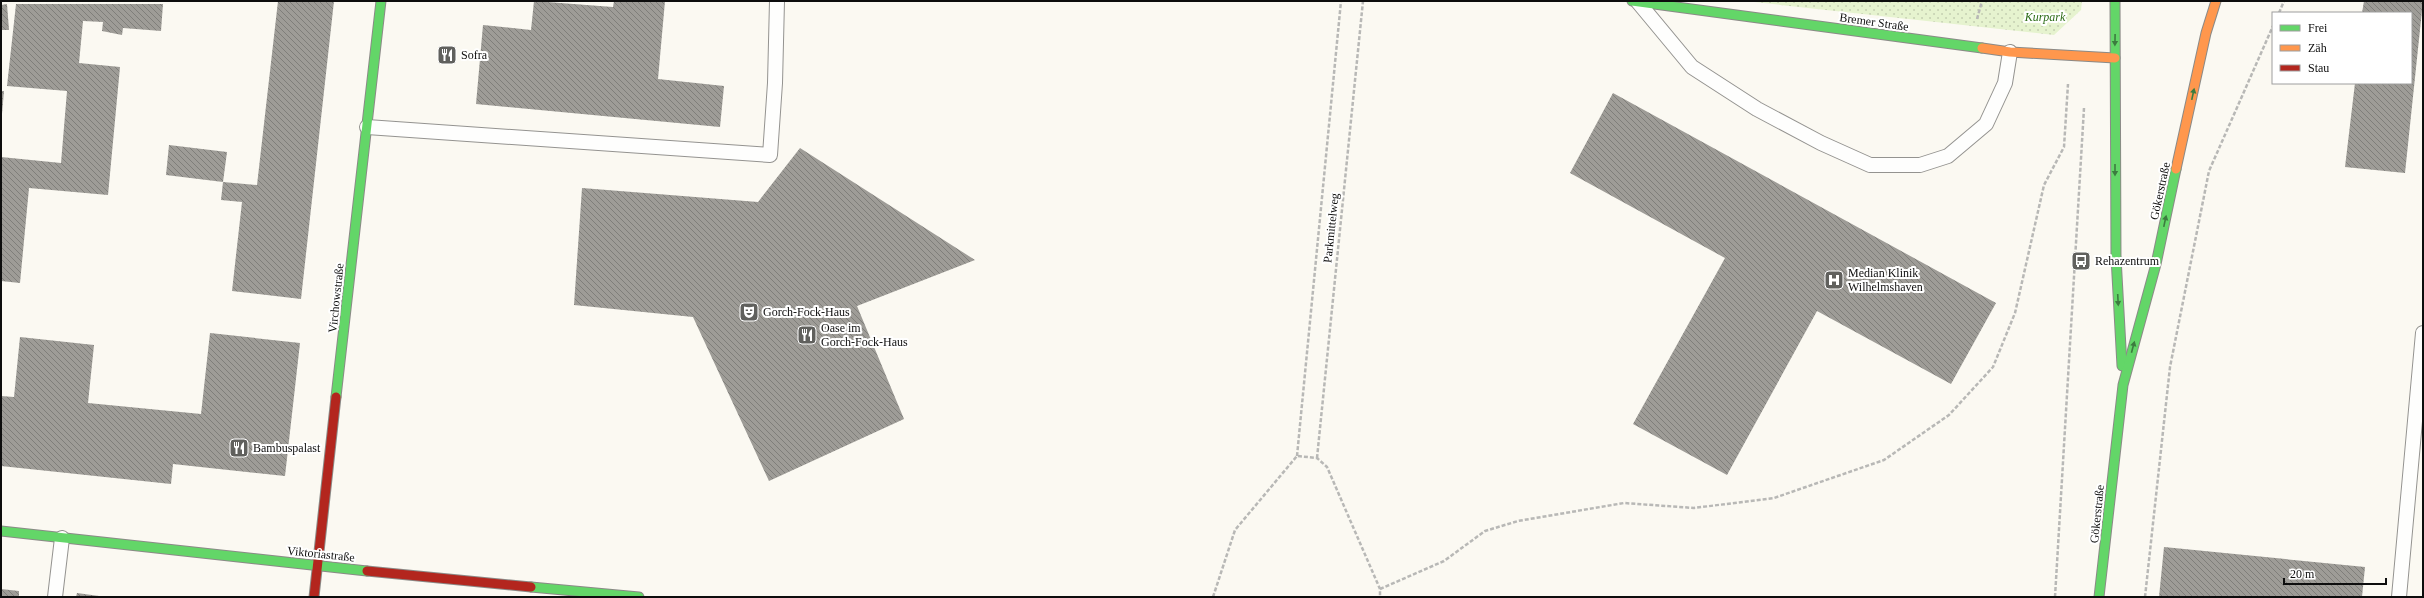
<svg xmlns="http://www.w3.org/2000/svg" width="2424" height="598" viewBox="0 0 2424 598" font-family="'Times New Roman',serif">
  <defs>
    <pattern id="park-dots" width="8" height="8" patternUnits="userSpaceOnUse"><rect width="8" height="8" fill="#e6f3cf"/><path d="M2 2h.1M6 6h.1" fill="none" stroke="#c4cfb1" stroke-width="1.8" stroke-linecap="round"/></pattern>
    <pattern id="building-back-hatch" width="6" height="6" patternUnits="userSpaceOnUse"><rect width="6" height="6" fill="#9e9c97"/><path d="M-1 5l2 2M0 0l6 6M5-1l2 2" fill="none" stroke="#7f7e7a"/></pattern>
  </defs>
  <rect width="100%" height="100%" fill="#fbf9f2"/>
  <polygon fill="url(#park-dots)" points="1745,1 2082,1 2081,10 2054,35"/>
  <g fill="url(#building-back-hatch)">
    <polygon points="278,1 334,1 301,299 232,291 242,202 221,200 223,182 257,185"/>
    <polygon points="534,1 613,7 614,1 665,1 658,79 724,86 720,127 476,104 483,25 531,30"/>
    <polygon points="2364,1 2423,1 2405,173 2345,167 2355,83 2411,83 2411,13 2362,13"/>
    <polygon points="7,4 9,30 1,30 1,5"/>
    <polygon points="16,4 163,4 161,31 123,28 122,35 102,31 103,22 83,21 79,63 120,67 108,195 29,188 20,283 1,281 1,157 61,163 67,91 7,86"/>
    <polygon points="1,91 4,91 2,114 1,114"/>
    <polygon points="1613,93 1996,303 1951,384 1817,311 1727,475 1633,424 1725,258 1570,173"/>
    <polygon points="169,145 227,152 223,182 166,175"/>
    <polygon points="800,148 975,260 857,306 904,419 769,481 693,317 574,305 582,188 758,202"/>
    <polygon points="210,333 300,343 285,476 173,464 171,484 1,466 1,396 14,397 20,337 94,345 88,403 201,414"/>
    <polygon points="2164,547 2365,567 2362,597 2159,597"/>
    <polygon points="1,589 19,591 19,597 1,597"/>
    <polygon points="77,593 99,596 99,597 76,597"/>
  </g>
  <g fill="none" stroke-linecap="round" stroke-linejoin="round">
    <defs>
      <g id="lane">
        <polyline points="1638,2 1692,67 1757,109 1821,143 1870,165 1920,165 1948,156 1986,124 2005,83 2010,52"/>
        <polyline points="367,127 770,155 775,83 777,1"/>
        <polyline points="55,597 62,538"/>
        <polyline points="2399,597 2423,333"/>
      </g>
      <g id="fast">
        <polyline points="1632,1 1982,48"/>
        <polyline points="2115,1 2116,257 2122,366"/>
        <polyline points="336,397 381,1"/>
        <polyline points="1,531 367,571"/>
        <polyline points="531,587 639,597"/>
        <polyline points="2099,597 2123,385 2156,264 2176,169"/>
      </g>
      <g id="slow">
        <polyline points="1982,48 2010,52 2115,58"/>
        <polyline points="2176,169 2206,33 2216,1"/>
      </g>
      <g id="jam">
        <polyline points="367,571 531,587"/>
        <polyline points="314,597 336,397"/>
      </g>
    </defs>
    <use href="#lane" stroke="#949390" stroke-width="16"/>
    <use href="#fast" stroke="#8b8a87" stroke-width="11"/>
    <use href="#slow" stroke="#8b8a87" stroke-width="11"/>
    <use href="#jam" stroke="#8b8a87" stroke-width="11"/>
    <g stroke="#b8b8b6" stroke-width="2.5" stroke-dasharray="4 2" stroke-linecap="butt">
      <polyline points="2279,13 2284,1"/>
      <polyline points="1977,19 1982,1"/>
      <polyline points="1297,456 1341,1"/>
      <polyline points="1317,458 1363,1"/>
      <polyline points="1380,589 1444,561 1485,531 1518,521 1624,503 1694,508 1774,498 1884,460 1949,415 1993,367 2015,313 2044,185 2064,147 2068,84"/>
      <polyline points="1213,597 1235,530 1297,456 1317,458 1327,467 1380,589 1380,597"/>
      <polyline points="2055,597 2084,108"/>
      <polyline points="2145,597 2170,367 2209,171 2273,26"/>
    </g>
    <use href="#lane" stroke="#fefefd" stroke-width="14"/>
    <use href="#fast" stroke="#63d668" stroke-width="9"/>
    <use href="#slow" stroke="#ff974d" stroke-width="9"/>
    <use href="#jam" stroke="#b3261e" stroke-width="9"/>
  </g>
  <defs><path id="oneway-solid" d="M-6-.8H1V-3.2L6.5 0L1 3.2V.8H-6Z"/></defs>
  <g fill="#3c7c3f">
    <use href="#oneway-solid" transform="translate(2115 40) rotate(91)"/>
    <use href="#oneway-solid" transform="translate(2193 94) rotate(-78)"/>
    <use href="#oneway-solid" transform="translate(2115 170) rotate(90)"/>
    <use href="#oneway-solid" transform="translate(2165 221) rotate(-78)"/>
    <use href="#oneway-solid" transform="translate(2118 300) rotate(87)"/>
    <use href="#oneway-solid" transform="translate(2133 347) rotate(-75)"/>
  </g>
  <defs>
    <symbol id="restaurant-square" viewBox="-11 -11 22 22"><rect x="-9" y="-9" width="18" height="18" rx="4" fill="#60605d" stroke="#fff"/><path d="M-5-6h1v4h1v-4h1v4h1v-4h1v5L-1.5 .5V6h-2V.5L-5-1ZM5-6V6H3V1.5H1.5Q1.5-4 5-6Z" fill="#fff"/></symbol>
    <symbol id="bus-square" viewBox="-11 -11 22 22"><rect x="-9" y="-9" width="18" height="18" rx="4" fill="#60605d" stroke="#fff"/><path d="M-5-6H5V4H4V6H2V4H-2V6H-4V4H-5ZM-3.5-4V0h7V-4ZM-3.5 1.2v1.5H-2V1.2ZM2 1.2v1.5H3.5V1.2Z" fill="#fff"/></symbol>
    <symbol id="hospital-square" viewBox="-11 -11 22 22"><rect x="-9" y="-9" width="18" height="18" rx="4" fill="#60605d" stroke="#fff"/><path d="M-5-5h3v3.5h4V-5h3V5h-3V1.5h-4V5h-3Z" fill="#fff"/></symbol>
    <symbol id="theatre-square" viewBox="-11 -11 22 22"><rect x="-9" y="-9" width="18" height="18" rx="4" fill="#60605d" stroke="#fff"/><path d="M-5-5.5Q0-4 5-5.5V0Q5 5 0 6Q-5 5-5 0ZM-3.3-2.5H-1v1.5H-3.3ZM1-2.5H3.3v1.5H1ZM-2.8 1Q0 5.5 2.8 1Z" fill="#fff"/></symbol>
  </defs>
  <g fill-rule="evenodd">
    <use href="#restaurant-square" x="436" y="44" width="22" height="22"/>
    <use href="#bus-square" x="2070" y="250" width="22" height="22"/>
    <use href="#hospital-square" x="1823" y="269" width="22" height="22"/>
    <use href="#theatre-square" x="738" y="301" width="22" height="22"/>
    <use href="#restaurant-square" x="796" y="324" width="22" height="22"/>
    <use href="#restaurant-square" x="228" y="437" width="22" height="22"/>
  </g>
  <g text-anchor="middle" stroke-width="4" stroke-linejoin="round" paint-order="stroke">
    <g font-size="12" font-style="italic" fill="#2c6c17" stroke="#fff">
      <text x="2045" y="21">Kurpark</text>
    </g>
    <g font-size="12" fill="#0d0d0d" stroke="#fff">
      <text transform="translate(1874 22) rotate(8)" y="4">Bremer Straße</text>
      <text transform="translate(2160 191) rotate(-78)" y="4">Gökerstraße</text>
      <text transform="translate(1331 228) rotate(-84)" y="4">Parkmittelweg</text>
      <text transform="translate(336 298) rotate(-84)" y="4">Virchowstraße</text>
      <text transform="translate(2097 514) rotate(-84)" y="4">Gökerstraße</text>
      <text transform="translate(321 554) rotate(6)" y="4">Viktoriastraße</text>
    </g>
    <g font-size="12" fill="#0d0d0d" stroke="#fff" text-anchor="start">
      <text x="461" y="59">Sofra</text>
      <text x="2095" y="265">Rehazentrum</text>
      <text x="1848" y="277">Median Klinik<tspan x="1848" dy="14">Wilhelmshaven</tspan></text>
      <text x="763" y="316">Gorch-Fock-Haus</text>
      <text x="821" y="332">Oase im<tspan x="821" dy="14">Gorch-Fock-Haus</tspan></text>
      <text x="253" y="452">Bambuspalast</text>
    </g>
  </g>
  <rect width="2424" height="598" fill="none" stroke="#0d0d0d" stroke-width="4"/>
  <rect x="2272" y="12" width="140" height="72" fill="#ffffff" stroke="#9e9e9e"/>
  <rect x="2280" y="25" width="20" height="6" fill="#63d668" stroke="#9e9e9e"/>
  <text x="2308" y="32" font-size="12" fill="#0d0d0d">Frei</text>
  <rect x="2280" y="45" width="20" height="6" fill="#ff974d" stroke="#9e9e9e"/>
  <text x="2308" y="52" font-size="12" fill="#0d0d0d">Zäh</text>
  <rect x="2280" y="65" width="20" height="6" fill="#b3261e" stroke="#9e9e9e"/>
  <text x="2308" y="72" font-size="12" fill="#0d0d0d">Stau</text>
  <path d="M2284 578v6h102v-6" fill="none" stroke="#0d0d0d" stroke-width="2"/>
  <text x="2290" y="578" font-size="12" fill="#0d0d0d" stroke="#ffffff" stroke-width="3" paint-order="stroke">20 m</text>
</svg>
